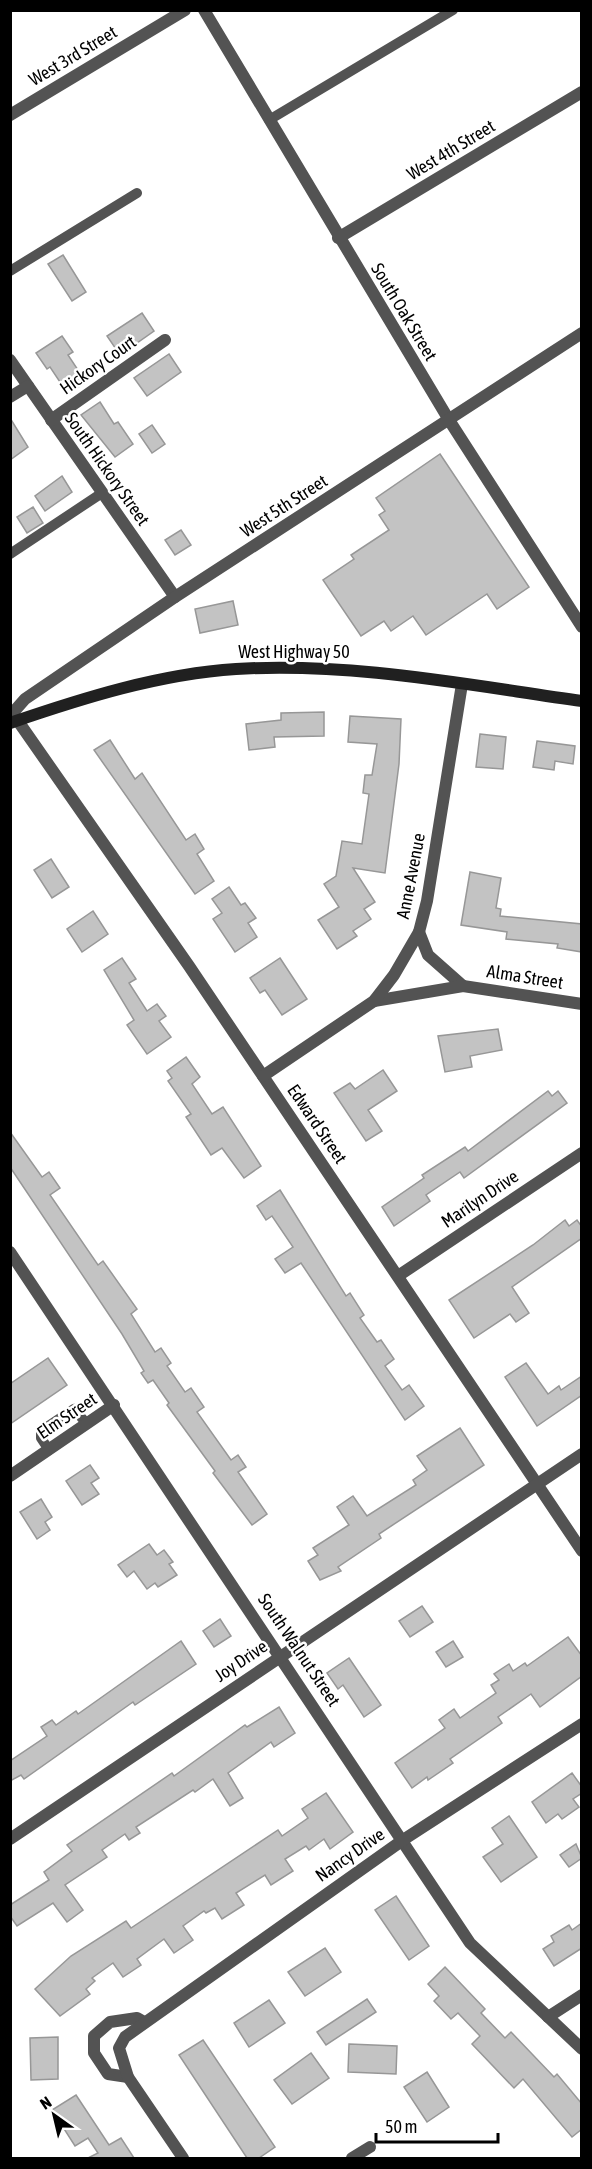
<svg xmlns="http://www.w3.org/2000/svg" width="592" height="2169" viewBox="0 0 592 2169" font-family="'Asap Condensed',sans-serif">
  <rect width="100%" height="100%" fill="#fff"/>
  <g fill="#c3c3c3" stroke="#979797" stroke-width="1.5">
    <polygon points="63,255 86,292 72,301 48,264"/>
    <polygon points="142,313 154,331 120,355 107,336"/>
    <polygon points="62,336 73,352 68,355 86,382 68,394 50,367 47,369 36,353"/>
    <polygon points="169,354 181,372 147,396 134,378"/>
    <polygon points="100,402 114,424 118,422 133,444 115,457 81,415"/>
    <polygon points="10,418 28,447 10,460"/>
    <polygon points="152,425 165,444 152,453 139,434"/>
    <polygon points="440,454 529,587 497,609 487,594 426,635 413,616 391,631 384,621 361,636 323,580 354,559 351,555 389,530 379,515 385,511 376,498"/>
    <polygon points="62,476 72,492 45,511 35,496"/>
    <polygon points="33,507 43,523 27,533 17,517"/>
    <polygon points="181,530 191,545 175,555 165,540"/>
    <polygon points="233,601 238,625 200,633 195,609"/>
    <polygon points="324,712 324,736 274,737 275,747 249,750 246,724 281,720 281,713"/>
    <polygon points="350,716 401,719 399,764 385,873 353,868 375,902 364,909 371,919 353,931 357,936 337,949 318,920 339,907 324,884 336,876 342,841 362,844 369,794 363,793 365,775 372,775 377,744 348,742"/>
    <polygon points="480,734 506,737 503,769 476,767"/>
    <polygon points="110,740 135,779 142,773 186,840 195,834 204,849 197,854 214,881 195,894 94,750"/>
    <polygon points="537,741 575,746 573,764 555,761 554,770 533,767"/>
    <polygon points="51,859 69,887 52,898 34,870"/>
    <polygon points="470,872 501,878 496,908 501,909 500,916 582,924 582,952 557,948 558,944 506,939 507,932 461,925"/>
    <polygon points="229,887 241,905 245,903 256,918 248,923 257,937 235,952 213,919 222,913 212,899"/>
    <polygon points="93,911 108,934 82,952 67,929"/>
    <polygon points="122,958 136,979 129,983 147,1011 157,1004 166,1016 159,1021 171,1037 147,1054 127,1025 134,1020 104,970"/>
    <polygon points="280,958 307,999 282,1015 265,990 260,993 250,978"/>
    <polygon points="498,1029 502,1050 470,1056 472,1067 445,1072 438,1036"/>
    <polygon points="186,1057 200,1077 192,1084 212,1114 223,1107 261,1166 244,1178 222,1148 211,1155 186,1117 191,1114 168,1081 172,1078 167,1071"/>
    <polygon points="383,1070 397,1091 368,1110 382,1131 366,1141 334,1093 350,1083 355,1089"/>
    <polygon points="548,1091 552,1096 558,1091 567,1103 464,1178 460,1172 426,1195 430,1201 394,1226 382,1207 424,1178 422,1175 465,1147 468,1151"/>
    <polygon points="10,1132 42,1177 49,1172 60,1188 50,1195 98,1265 103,1261 137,1309 131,1314 155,1352 161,1348 171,1363 167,1366 185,1392 191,1388 204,1407 197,1412 231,1460 238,1455 246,1467 238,1472 267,1514 252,1525 213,1473 215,1471 167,1405 169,1403 153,1380 148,1383 141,1373 144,1371 122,1334 10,1167"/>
    <polygon points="280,1190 346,1296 350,1293 364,1315 360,1318 377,1342 381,1340 394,1359 385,1366 402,1390 409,1385 424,1406 405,1420 301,1263 285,1273 275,1259 293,1247 272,1216 266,1220 257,1206"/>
    <polygon points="565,1220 569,1226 577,1220 582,1227 582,1238 512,1287 529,1313 516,1322 510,1314 474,1338 449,1300 533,1245"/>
    <polygon points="48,1358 67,1385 10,1424 10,1384"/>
    <polygon points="526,1363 548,1394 559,1386 561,1390 582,1376 582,1395 537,1426 505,1377"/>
    <polygon points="460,1428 484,1465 379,1534 381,1538 338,1567 341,1571 320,1580 308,1561 318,1555 313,1548 349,1525 337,1507 353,1496 367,1516 416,1485 413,1480 427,1470 417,1456"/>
    <polygon points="90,1465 99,1478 91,1483 99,1494 82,1505 66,1481"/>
    <polygon points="41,1499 52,1517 45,1522 50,1530 37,1539 20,1512"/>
    <polygon points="149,1544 157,1555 164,1550 173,1562 169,1564 177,1575 158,1587 155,1583 147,1589 134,1571 127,1577 118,1565"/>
    <polygon points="422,1606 433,1622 410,1637 399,1621"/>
    <polygon points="220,1619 231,1636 214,1647 203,1631"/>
    <polygon points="568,1637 582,1656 582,1676 540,1707 531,1694 498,1717 502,1723 450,1759 453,1763 428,1780 427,1777 412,1788 395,1763 445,1728 439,1720 454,1709 460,1718 496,1693 491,1685 499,1680 494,1674 509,1664 513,1671 525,1663 527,1666"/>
    <polygon points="181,1641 196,1664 135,1705 133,1702 24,1779 21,1775 10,1781 10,1761 47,1736 41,1727 52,1720 56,1725 76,1711 78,1714"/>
    <polygon points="453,1641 463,1657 446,1667 436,1652"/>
    <polygon points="349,1658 381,1705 364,1717 343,1685 338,1689 327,1673"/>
    <polygon points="279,1707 295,1733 274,1747 271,1742 228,1773 243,1798 230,1806 213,1779 195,1792 193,1790 136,1827 140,1833 129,1840 125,1834 102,1850 107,1857 65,1885 83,1910 67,1922 53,1903 17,1926 10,1916 10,1905 49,1880 44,1872 72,1851 67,1845 172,1773 174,1776 245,1725 247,1727"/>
    <polygon points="572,1773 582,1787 582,1793 573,1799 579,1807 562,1819 558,1814 546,1823 532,1802"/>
    <polygon points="326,1793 353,1832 330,1849 324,1839 309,1850 306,1846 285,1859 293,1871 271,1885 265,1875 236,1893 244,1905 222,1919 215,1908 206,1913 204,1911 183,1926 193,1940 174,1953 164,1939 137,1959 141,1965 123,1977 113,1963 92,1978 95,1981 86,1989 90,1994 60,2016 35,1989 71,1956 126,1921 131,1928 278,1830 282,1836 308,1818 302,1809"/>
    <polygon points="509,1816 537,1857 501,1882 483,1857 503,1844 492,1828"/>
    <polygon points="576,1844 582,1858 569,1867 560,1855"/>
    <polygon points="396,1896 429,1946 409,1960 375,1910"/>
    <polygon points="582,1923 582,1948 554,1966 543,1949 554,1942 551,1936 569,1925 572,1930"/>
    <polygon points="325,1948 341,1972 305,1996 288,1972"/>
    <polygon points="445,1967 485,2009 481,2013 505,2038 511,2032 554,2077 557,2074 582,2104 582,2129 572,2137 523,2079 514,2088 472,2044 480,2036 458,2013 451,2019 434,2001 439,1996 428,1984"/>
    <polygon points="367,1999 376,2012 326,2045 317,2032"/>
    <polygon points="269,2000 285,2023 249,2047 234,2023"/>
    <polygon points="58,2037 58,2079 31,2080 30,2038"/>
    <polygon points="203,2040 275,2147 259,2158 247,2158 179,2055"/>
    <polygon points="349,2044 397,2046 396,2074 348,2072"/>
    <polygon points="311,2053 329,2078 292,2104 274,2080"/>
    <polygon points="427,2072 449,2107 427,2122 404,2087"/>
    <polygon points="76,2095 109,2145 121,2138 134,2158 88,2158 98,2153 88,2138 75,2146 52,2110"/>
  </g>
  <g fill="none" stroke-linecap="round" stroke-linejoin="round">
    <g stroke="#535353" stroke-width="10">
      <polyline points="269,120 453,10"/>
      <polyline points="10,271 137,193"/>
      <polyline points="10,554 102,493"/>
      <polyline points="49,1450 41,1438 41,1431 74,1409 87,1424"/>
    </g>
    <g stroke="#535353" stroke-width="12">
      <polyline points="204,10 449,420 582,627"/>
      <polyline points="338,238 582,92"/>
      <polyline points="10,360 175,597"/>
      <polyline points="10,397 28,386"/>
      <polyline points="51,420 165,340"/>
      <polyline points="10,716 25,699 175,597 582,333"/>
      <polyline points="18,721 189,966 582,1551"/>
      <polyline points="419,932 428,955 463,986"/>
      <polyline points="374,1001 463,986 582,1004"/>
      <polyline points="263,1076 374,1001 394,975 419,932 427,901 462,684"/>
      <polyline points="10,1252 470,1943 582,2049"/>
      <polyline points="398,1276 582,1153"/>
      <polyline points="10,1476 114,1405"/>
      <polyline points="10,1839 582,1454"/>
      <polyline points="548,2017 582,1995"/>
      <polyline points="128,2077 108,2074 94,2053 94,2036 110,2022 137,2018 144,2022"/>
      <polyline points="183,2158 128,2077 119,2048 125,2037 403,1840 582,1724"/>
      <polyline points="352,2158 370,2147"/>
    </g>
    <polyline stroke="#535353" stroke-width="12" points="10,115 185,10"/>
    <path stroke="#202020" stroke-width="12" d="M10 723C83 698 159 674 236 669 352 662 467 685 582 701"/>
  </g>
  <g text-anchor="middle" stroke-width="5" stroke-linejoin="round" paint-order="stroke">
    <g font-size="18" fill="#000" stroke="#fff">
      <text transform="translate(73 56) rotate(-31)" y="6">West 3rd Street</text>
      <text transform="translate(451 150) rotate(-31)" y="6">West 4th Street</text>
      <text transform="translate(404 312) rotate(59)" y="6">South Oak Street</text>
      <text transform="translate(98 365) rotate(-35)" y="6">Hickory Court</text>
      <text transform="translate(107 469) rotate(55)" y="6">South Hickory Street</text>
      <text transform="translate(284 506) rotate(-33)" y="6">West 5th Street</text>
      <text x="294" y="658">West Highway 50</text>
      <text transform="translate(411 876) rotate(-79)" y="6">Anne Avenue</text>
      <text transform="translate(525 977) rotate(9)" y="6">Alma Street</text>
      <text transform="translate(317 1124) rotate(56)" y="6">Edward Street</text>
      <text transform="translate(480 1199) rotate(-34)" y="6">Marilyn Drive</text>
      <text transform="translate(67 1416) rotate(-34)" y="6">Elm Street</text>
      <text transform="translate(299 1650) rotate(56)" y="6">South Walnut Street</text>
      <text transform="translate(241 1661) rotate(-34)" y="6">Joy Drive</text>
      <text transform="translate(350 1855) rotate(-35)" y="6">Nancy Drive</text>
    </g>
  </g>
  <rect width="592" height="2169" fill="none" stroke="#000000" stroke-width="24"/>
  <g transform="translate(54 2115) rotate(326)" stroke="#ffffff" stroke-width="4.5" paint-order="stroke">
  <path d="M0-4.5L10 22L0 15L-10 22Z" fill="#000000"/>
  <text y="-9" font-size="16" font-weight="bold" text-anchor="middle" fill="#000000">N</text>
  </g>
  <path d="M376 2133v9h122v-9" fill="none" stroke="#000000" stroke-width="3"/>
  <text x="385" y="2133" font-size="18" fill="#000000" stroke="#ffffff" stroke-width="4.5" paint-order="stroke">50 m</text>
</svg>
